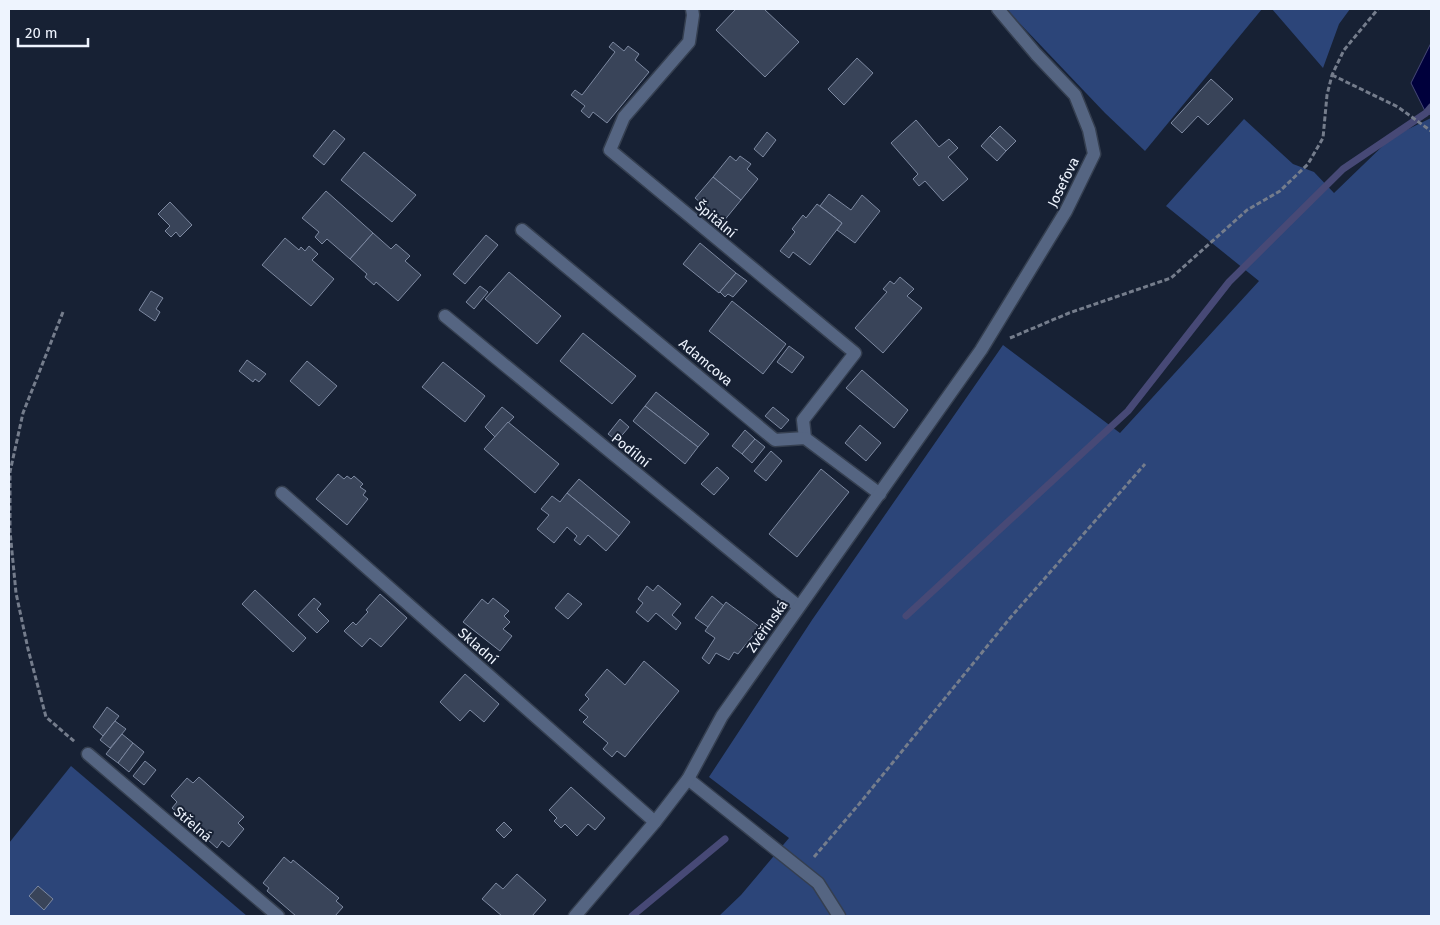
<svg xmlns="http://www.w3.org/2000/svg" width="1440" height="925" viewBox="0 0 1440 925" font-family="'Fira Sans',sans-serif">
  <rect width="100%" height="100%" fill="#172134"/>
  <g fill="#2c4579">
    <polygon points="1006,9 1262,9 1145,151 1105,113"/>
    <polygon points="1272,9 1350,9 1339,24 1323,68"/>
    <polygon points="1431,118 1431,916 719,916 741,895 789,838 709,777 812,620 1003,345 1120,433 1259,281 1166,206 1244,119 1293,164 1314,172 1334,193 1392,137"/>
    <polygon points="71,766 247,916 9,916 9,843"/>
  </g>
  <polygon fill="#00003c" stroke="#474976" points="1431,43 1431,115 1426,113 1411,83"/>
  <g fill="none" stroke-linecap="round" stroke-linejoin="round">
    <g stroke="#474976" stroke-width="7">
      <polyline points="906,616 1128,411 1229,282 1343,169 1426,113 1431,107"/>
      <polyline points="632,916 725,839"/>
    </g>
  </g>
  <g fill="#394459" stroke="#7d89a1">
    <polygon points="736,9 764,9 799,42 765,77 716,30"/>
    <polygon points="613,42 624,51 628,46 639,54 635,60 649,72 607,123 593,112 589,118 581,111 585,106 571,95 575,90 582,95 615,52 609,47"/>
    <polygon points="857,58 873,73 844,105 828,89"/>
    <polygon points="1211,79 1233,99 1208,125 1198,116 1182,133 1171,123"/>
    <polygon points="916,120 939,147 949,139 958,148 948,157 968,179 943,201 925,181 919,186 913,179 918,174 891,143"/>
    <polygon points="1000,126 1016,141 1006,151 990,136"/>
    <polygon points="334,130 345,139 324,165 313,156"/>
    <polygon points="767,132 776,140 763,157 754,149"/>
    <polygon points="990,136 1006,151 997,161 981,146"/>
    <polygon points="364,152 416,195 392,222 341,180"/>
    <polygon points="730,156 736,161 740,156 751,164 747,169 758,179 741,200 713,177"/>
    <polygon points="713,177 741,200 723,222 710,211 705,217 695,208 700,202 695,198"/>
    <polygon points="326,191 373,233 350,259 327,239 322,244 315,237 319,232 302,218"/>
    <polygon points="829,194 851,210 862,195 880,211 855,243 837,230 842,223 820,206"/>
    <polygon points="170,202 192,225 180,237 176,232 171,237 165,231 170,226 158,214"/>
    <polygon points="817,204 842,223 810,265 793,252 789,258 780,251 795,232 792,229 803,215 806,218"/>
    <polygon points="373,233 391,249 396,244 410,256 405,261 421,275 398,301 376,282 374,285 365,277 367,274 350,259"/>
    <polygon points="486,235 498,245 465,284 453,274"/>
    <polygon points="285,238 299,250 301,247 305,251 309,246 318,254 312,260 334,279 311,306 262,265"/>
    <polygon points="700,243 736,273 719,293 683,264"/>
    <polygon points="509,272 561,316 537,344 485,299"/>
    <polygon points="736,273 747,281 733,297 728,294 725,297 720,292"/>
    <polygon points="900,277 914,289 907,296 922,308 883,353 855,328 887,292 883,289 890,281 894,284"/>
    <polygon points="480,286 488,292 474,309 466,302"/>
    <polygon points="151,291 163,298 156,309 160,312 155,321 139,310"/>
    <polygon points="732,301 786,344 763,374 709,331"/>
    <polygon points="583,333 636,376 612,404 560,361"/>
    <polygon points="789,346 804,357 792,373 777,362"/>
    <polygon points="247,360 266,374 259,382 255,379 253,382 239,371"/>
    <polygon points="307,361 337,386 319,406 290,381"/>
    <polygon points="443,362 485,396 465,422 422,387"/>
    <polygon points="862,370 908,410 894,428 846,388"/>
    <polygon points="656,392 709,434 698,447 645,406"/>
    <polygon points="645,406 698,447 685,464 633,421"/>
    <polygon points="502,407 514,417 495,437 485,427"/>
    <polygon points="773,407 789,420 781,429 765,416"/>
    <polygon points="620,419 629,427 617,441 608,434"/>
    <polygon points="508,422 559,464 535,493 484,449"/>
    <polygon points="860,425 881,443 866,461 845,443"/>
    <polygon points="745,430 755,439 742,454 732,446"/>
    <polygon points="755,439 765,447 752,463 742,454"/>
    <polygon points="771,451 782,461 766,481 754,471"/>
    <polygon points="717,467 729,478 714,495 701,484"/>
    <polygon points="821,469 849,492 797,557 769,534"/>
    <polygon points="338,474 344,479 347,476 351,479 354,476 363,484 360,487 366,491 363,495 368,499 347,525 316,499"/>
    <polygon points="579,479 630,522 619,536 567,493"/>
    <polygon points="567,493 619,536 606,551 588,535 580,545 574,540 577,536 567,527 554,543 537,529 549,515 541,509 552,496 560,502"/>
    <polygon points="658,585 681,604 672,615 681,623 676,630 656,613 648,622 636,612 643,603 638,599 647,586 653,591"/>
    <polygon points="255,590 306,638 293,652 242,604"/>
    <polygon points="568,593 582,604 568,619 555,608"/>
    <polygon points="380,594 407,618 381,647 370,638 362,647 344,631 353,622 356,625 368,612 366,610"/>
    <polygon points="712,596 724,606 708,627 695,618"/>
    <polygon points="314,598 321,604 317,609 329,621 317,633 298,615"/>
    <polygon points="493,598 509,611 504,616 510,622 503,629 512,636 500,651 463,622 482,599 488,604"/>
    <polygon points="726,602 760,627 738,654 734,652 729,660 716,653 709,664 702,658 715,638 705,631"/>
    <polygon points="644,661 679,691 625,757 617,751 612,757 603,749 608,743 583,722 588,717 579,710 589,699 585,695 607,669 625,685"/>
    <polygon points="465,674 499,704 484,722 470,710 460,721 440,702"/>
    <polygon points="107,707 119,716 103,736 93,727"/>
    <polygon points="115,721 126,729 110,748 100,740"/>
    <polygon points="122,734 133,743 118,763 106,754"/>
    <polygon points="133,743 144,752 129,772 118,763"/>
    <polygon points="145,761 156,770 144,785 133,776"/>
    <polygon points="199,777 244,817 238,823 244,829 229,847 222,841 217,848 172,808 177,802 171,796 187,778 193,783"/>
    <polygon points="571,787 605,818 595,830 588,824 577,836 565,824 561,828 554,821 557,818 549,810"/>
    <polygon points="504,822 512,830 504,838 496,830"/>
    <polygon points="284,857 291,863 293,860 339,898 336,901 343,907 335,916 296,916 267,891 269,888 263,883"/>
    <polygon points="517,874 546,900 532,916 502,916 482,899 496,883 503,889"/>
    <polygon points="38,886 53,899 44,910 29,896"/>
  </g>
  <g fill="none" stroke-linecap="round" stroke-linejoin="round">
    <defs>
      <g id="minor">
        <polyline points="692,9 693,15 689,42 624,117 610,150 855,353 803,420 805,438"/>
        <polyline points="522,230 775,440 805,438 880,494"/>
        <polyline points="445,316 798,606"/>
        <polyline points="282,493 655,822"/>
        <polyline points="88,754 278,916"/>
        <polyline points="688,779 818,883 839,916"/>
        <polyline points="575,916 655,822 688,779 722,716 981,350 1066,211 1094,154 1089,130 1075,95 1036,54 998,9"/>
      </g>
    </defs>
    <use href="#minor" stroke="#353f50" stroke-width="15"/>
    <g stroke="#757d8c" stroke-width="3" stroke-dasharray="5 2.5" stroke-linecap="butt">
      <polyline points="1332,75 1398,107 1431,131"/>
      <polyline points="63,312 23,413 10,472 10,531 16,593 28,649 46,717 75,742"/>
      <polyline points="1010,338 1069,313 1171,278 1247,210 1280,191 1308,164 1323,138 1327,95 1332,75 1344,50 1378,9"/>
      <polyline points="814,857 860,803 1010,618 1145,464"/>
    </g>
    <use href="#minor" stroke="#556582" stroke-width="12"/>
  </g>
  <g text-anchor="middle" stroke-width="4" stroke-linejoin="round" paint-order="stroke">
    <g font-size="14" fill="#eef4fe" stroke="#172134">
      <text transform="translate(1063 182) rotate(-64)" y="5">Josefova</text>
      <text transform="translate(716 219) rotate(40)" y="5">Špitální</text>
      <text transform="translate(706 362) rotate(40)" y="5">Adamcova</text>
      <text transform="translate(631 450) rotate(39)" y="5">Podílní</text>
      <text transform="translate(767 626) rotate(-55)" y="5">Zvěřinská</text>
      <text transform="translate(478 646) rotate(41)" y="5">Skladní</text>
      <text transform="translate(193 824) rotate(41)" y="5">Střelná</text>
    </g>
  </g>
  <rect width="1440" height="925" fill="none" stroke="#eef4fe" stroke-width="20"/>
  <path d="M18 38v8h70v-8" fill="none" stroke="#eef4fe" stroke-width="2.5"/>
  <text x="25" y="38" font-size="15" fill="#eef4fe" stroke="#172134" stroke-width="4" paint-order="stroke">20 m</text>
</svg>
